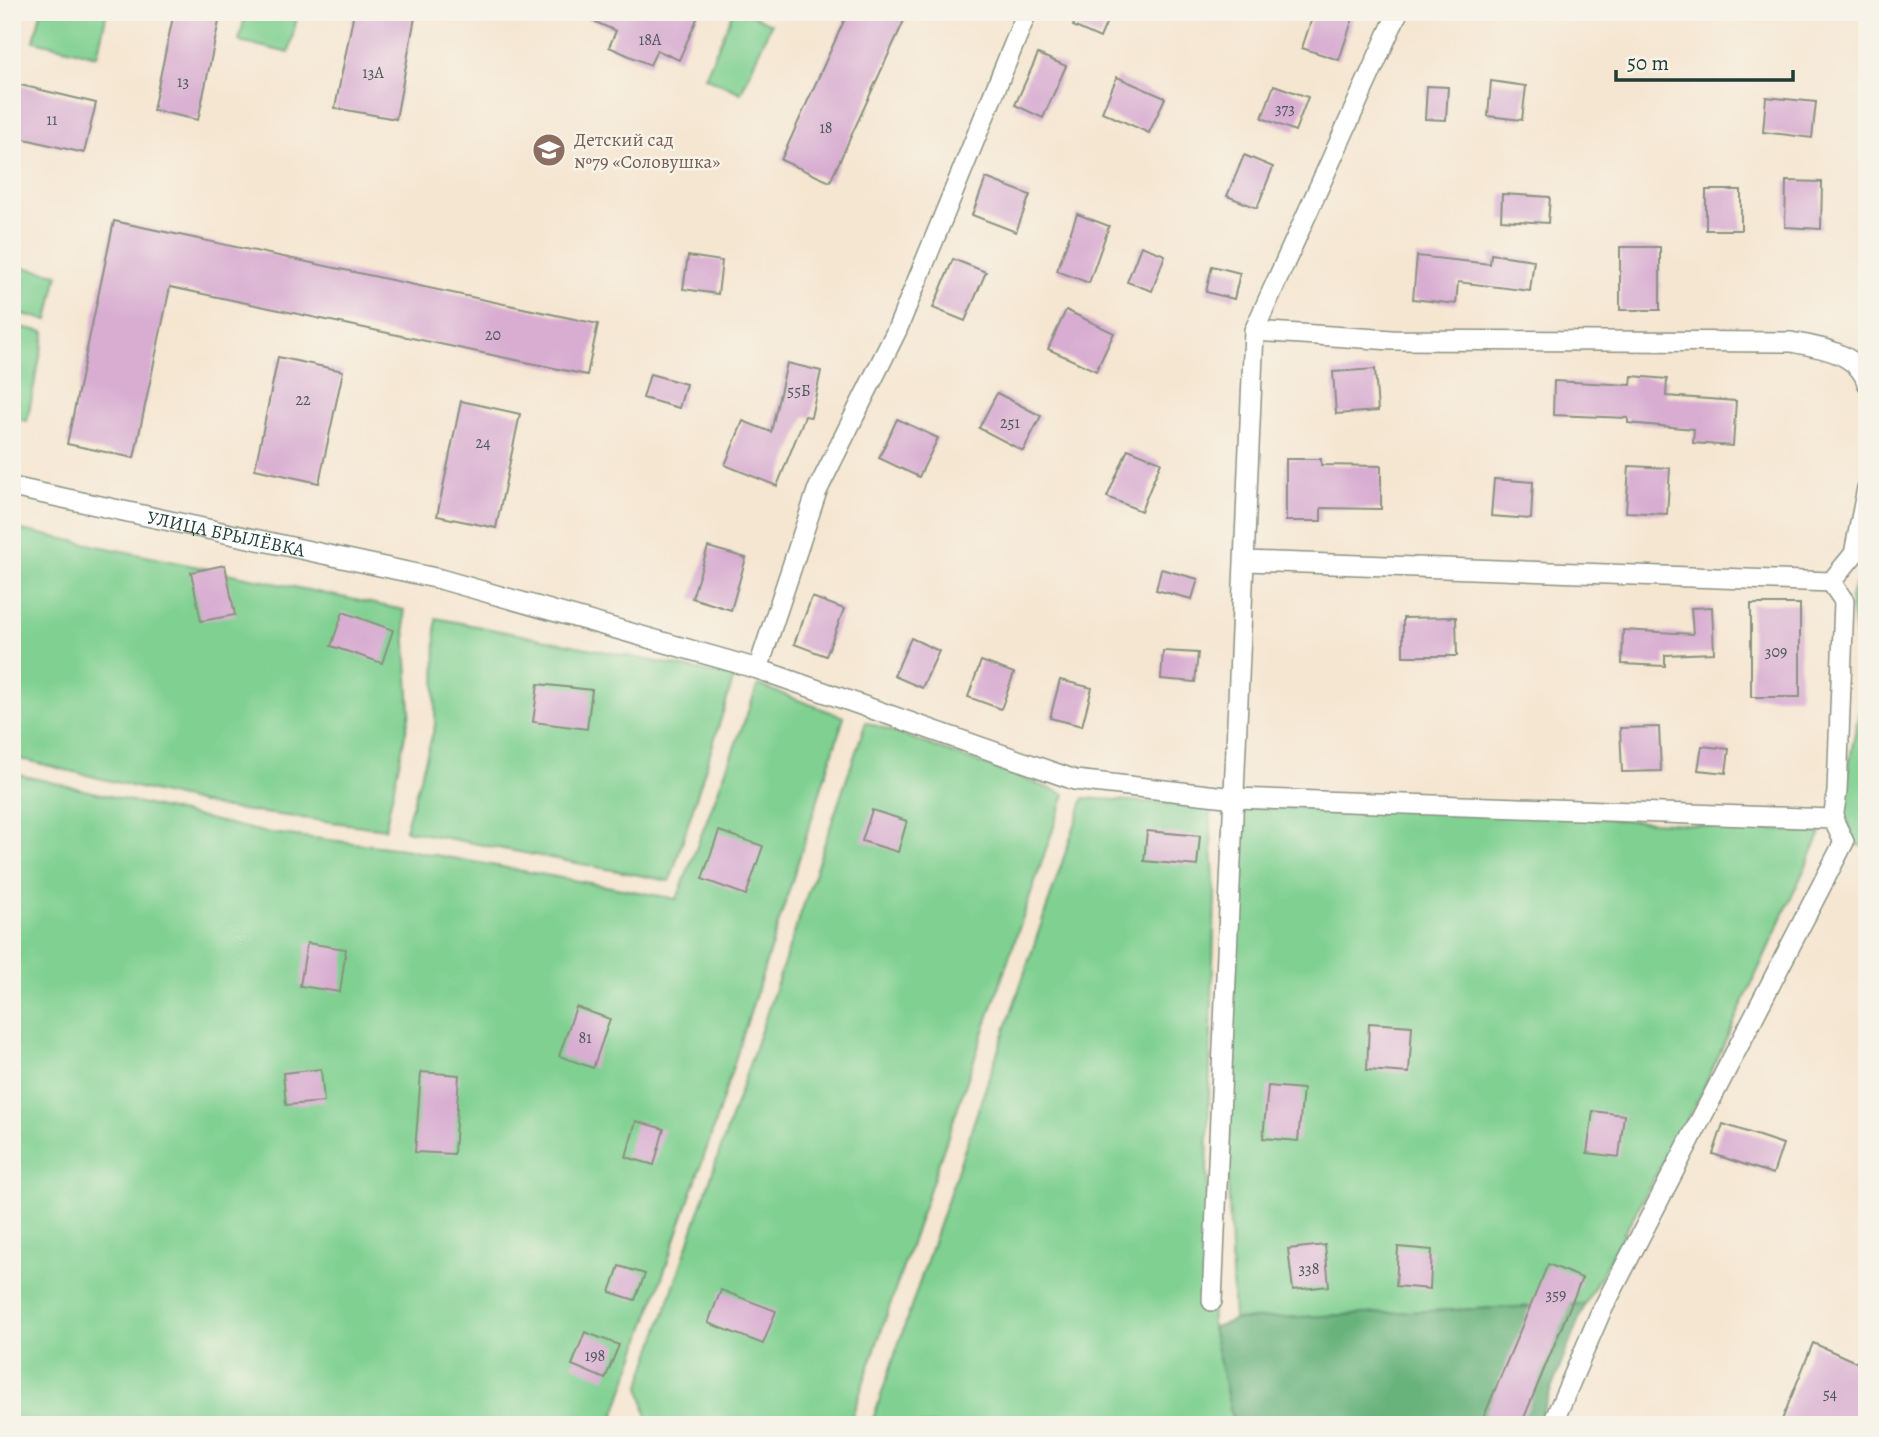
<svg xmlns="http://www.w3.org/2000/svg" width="1879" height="1437" viewBox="0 0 1879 1437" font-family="Alegreya,serif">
  <rect width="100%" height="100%" fill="#f7f3e8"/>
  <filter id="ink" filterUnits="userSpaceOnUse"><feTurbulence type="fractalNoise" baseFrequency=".0143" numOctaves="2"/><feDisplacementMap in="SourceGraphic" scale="14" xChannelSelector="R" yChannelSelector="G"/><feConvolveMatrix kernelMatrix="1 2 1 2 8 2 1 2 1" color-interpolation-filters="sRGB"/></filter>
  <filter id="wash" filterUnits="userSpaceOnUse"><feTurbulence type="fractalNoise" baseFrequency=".00686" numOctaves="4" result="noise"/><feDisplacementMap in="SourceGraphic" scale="28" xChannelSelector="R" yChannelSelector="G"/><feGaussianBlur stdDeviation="1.57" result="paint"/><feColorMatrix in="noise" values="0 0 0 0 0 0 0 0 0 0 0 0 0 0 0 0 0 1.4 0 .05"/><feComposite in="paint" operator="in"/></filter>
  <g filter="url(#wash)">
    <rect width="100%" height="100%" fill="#f5e6d1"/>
    <g fill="#7fd091" stroke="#4f8662" stroke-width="2">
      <polygon points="41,12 107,12 97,56 34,41"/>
      <polygon points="246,12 298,12 289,53 239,41"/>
      <polygon points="733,12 745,12 771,24 741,93 705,77"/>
      <polygon points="21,267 58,274 48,320 12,312"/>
      <polygon points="12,325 45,332 27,421 12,418"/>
      <polygon points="12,528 404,610 410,712 385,829 218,807 12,757"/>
      <polygon points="1867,560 1867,846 1855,845 1842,801 1863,691 1850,597"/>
      <polygon points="436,618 734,677 670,881 405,830 435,726"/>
      <polygon points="758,685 844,717 710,1139 611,1425 12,1425 12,773 263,832 403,849 677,899"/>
      <polygon points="866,722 1065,794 849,1425 669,1425 647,1419 640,1385"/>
      <polygon points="1084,798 1209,806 1215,894 1207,1168 1212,1328 1234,1425 871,1425"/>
      <polygon points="1232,808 1439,808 1821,833 1702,1092 1585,1304 1234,1320 1228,1180 1235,953"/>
    </g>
    <polygon fill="#67b27b" stroke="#437858" stroke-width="2" points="1585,1304 1537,1425 1234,1425 1212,1328 1234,1320"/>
    <g id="blocks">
      <g fill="#d8add1">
        <polygon points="174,12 221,12 198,120 153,110"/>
        <polygon points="354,12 416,12 396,119 335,108"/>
        <polygon points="573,12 700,12 679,60 657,50 650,65 609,47 616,31"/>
        <polygon points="848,12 908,12 830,182 781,160"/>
        <polygon points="1079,12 1111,12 1100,38 1073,26"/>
        <polygon points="1314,12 1355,12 1339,60 1302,48"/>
        <polygon points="1038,54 1066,66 1043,118 1015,105"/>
        <polygon points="1117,77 1165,98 1149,133 1102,112"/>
        <polygon points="1491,81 1526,86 1522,120 1488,116"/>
        <polygon points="12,83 96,103 84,153 12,136"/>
        <polygon points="1274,85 1308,97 1295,131 1262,118"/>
        <polygon points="1427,86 1448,87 1446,120 1425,119"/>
        <polygon points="1766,97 1816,102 1812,138 1763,132"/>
        <polygon points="1244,155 1273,167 1257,208 1227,196"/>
        <polygon points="986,178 1030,195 1016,232 972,215"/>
        <polygon points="1786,181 1822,182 1821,229 1785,227"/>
        <rect x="1706" y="190" width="35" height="40"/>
        <polygon points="1502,194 1550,197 1548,223 1501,220"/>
        <polygon points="1077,214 1109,226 1089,283 1057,271"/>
        <polygon points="114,221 598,324 587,375 170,287 134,458 67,444"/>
        <polygon points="1141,246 1165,255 1152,291 1127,282"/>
        <rect x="1620" y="247" width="40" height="63"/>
        <polygon points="1491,254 1534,260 1530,291 1458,282 1456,304 1413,299 1417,256 1490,264"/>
        <polygon points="688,256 722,261 718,294 683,289"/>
        <polygon points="953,259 986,272 965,321 933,308"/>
        <polygon points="1212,266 1240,273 1234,299 1206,292"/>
        <polygon points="1066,310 1114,333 1096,371 1048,349"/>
        <polygon points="278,357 343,371 319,483 255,469"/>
        <polygon points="787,363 821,371 811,417 805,416 777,486 725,465 743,421 771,432"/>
        <polygon points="1375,369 1378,411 1336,414 1333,372"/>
        <polygon points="650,374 686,384 679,408 643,398"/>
        <polygon points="1632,376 1667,379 1666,396 1736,401 1733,446 1693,443 1694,429 1628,423 1628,418 1553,415 1554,381 1631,385"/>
        <polygon points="997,393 1041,416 1023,451 979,428"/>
        <polygon points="461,401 520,414 496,528 437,516"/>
        <polygon points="897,419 938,438 919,477 879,458"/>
        <polygon points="1128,449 1161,462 1141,511 1107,497"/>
        <polygon points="1286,459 1321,459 1321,465 1381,466 1381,509 1321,508 1321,521 1286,521"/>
        <polygon points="1629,466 1670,468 1667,514 1626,512"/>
        <polygon points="1494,479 1533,482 1531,519 1491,516"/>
        <polygon points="708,547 746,558 731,610 692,598"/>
        <polygon points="225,565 235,615 201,621 191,572"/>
        <polygon points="1161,569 1198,579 1192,599 1156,590"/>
        <polygon points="812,597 844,609 826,656 794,644"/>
        <rect x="1751" y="604" width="49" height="93"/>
        <polygon points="1712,607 1714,653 1665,655 1665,666 1622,664 1623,630 1693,634 1691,608"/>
        <polygon points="343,612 393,630 382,663 331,646"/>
        <polygon points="1456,617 1457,656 1403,656 1403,618"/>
        <polygon points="911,638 939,651 922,688 894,676"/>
        <polygon points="1163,651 1198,653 1195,682 1161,679"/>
        <polygon points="981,661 1014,673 1001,709 968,697"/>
        <polygon points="1060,680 1092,688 1082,726 1050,718"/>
        <polygon points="538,684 592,690 587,729 533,722"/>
        <polygon points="1659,727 1661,771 1622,772 1620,728"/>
        <polygon points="1702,746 1729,749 1726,773 1698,770"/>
        <polygon points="872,810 907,821 898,852 862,841"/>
        <polygon points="719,831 763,846 746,895 702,879"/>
        <polygon points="1147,831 1200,836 1197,866 1144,861"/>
        <polygon points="307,943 346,949 340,992 300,986"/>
        <polygon points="576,1007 610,1019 593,1068 559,1056"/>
        <polygon points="1369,1023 1412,1026 1409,1073 1367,1070"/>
        <polygon points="321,1069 324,1102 286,1105 283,1073"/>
        <polygon points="421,1072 459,1075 454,1154 415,1152"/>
        <polygon points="1268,1086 1303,1089 1298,1141 1263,1138"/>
        <polygon points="1593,1111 1624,1115 1619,1157 1587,1153"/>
        <polygon points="636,1121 664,1129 654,1165 626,1157"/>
        <polygon points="1723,1124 1783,1144 1773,1174 1713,1154"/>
        <polygon points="1325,1245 1329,1286 1293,1290 1288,1249"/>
        <polygon points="1398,1247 1432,1250 1430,1289 1396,1286"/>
        <polygon points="1548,1264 1582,1278 1521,1425 1506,1425 1484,1416"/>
        <polygon points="619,1266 645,1274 635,1300 610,1292"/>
        <polygon points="721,1290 776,1311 763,1344 708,1323"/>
        <polygon points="585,1332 619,1345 605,1379 572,1365"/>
        <polygon points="1813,1343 1867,1367 1867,1425 1793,1425 1782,1420"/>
      </g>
    </g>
  </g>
  <g filter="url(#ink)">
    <use href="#blocks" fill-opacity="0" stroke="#8a9282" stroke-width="2"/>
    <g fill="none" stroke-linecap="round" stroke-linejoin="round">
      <defs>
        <g id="minor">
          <path d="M1254 331 1392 340 1791 342C1818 347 1858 352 1867 383"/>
          <path id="s1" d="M12 487 440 579 758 669 1075 780 1235 798 1833 819 1844 842 1600 1314 1552 1425"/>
          <polyline points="1245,561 1831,582"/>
          <polyline points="1831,582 1844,601 1837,792 1833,819"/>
          <polyline points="1831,582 1854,554 1867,488"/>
          <polyline points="758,669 817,491 897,330 1027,12"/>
          <polyline points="1212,1301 1254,331 1398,12"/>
        </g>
      </defs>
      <use href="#minor" stroke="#8a9282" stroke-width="22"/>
      <use href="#minor" stroke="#fff" stroke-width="19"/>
    </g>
  </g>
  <defs>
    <symbol id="school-disc" viewBox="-11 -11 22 22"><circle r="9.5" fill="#8d6e63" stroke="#f7f3e8"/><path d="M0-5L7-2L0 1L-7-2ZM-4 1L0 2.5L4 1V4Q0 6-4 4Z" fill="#fff"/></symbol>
  </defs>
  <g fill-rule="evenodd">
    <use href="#school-disc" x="530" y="131" width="38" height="38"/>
  </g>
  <g text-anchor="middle" stroke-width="5" stroke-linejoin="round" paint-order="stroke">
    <g font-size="16" fill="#4d595b">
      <text x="650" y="45">18А</text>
      <text x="373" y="78">13А</text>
      <text x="183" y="87">13</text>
      <text x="1285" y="114">373</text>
      <text x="52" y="125">11</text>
      <text x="826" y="133">18</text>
      <text x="493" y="340">20</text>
      <text x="799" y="396">55Б</text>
      <text x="303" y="405">22</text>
      <text x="1010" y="428">251</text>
      <text x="483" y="448">24</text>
      <text x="1776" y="657">309</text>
      <text x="585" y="1043">81</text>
      <text x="1309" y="1274">338</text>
      <text x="1556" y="1300">359</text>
      <text x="595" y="1361">198</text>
      <text x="1830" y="1399">54</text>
    </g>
    <g font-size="19" fill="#785e54" stroke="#f7f3e8" text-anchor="start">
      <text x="574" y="146">Детский сад<tspan x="574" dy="22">№79 «Соловушка»</tspan></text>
    </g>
    <g font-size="19" fill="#1f3d34" stroke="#f7f3e8">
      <text dy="7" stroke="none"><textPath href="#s1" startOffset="219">УЛИЦА БРЫЛЁВКА</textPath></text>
    </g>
  </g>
  <rect width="1879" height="1437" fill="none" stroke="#f7f3e8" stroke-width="42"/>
  <path d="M1616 70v10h177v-10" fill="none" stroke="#1f3d34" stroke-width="3.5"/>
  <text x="1627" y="70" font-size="21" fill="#1f3d34" stroke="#f7f3e8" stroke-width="5" paint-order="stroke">50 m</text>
</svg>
